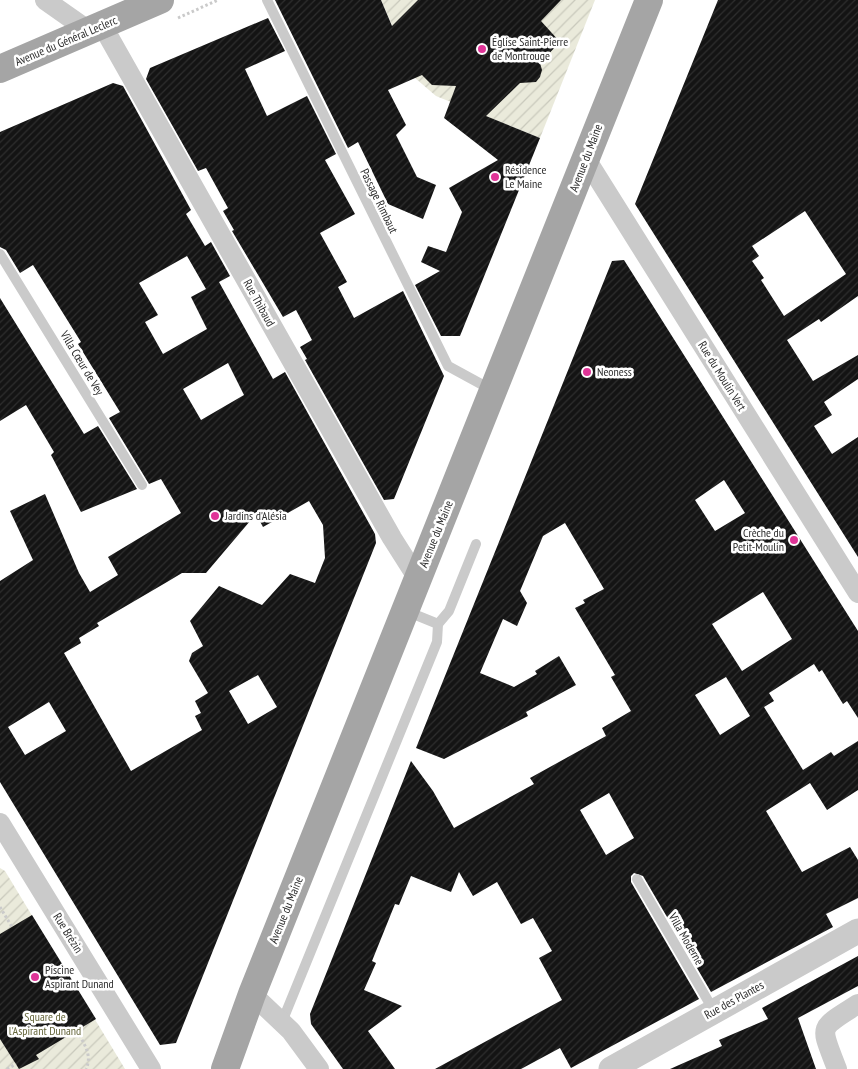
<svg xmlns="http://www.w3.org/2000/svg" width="858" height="1069" viewBox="0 0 858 1069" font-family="'PT Sans Narrow',sans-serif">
  <defs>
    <pattern id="garden-furrows" width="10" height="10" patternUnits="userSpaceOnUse" patternTransform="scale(1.25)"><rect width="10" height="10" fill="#eaeadb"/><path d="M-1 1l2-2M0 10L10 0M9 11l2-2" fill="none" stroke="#c9c9bc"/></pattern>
    <pattern id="building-hatch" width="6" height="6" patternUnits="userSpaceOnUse" patternTransform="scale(1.25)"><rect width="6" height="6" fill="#141414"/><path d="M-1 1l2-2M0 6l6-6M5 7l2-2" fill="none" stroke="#2e2e2e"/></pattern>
  </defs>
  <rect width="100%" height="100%" fill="#fff"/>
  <g fill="url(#garden-furrows)">
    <polygon points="381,0 595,0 540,138 436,96 415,78"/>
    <polygon points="0,868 5,871 125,1069 0,1069"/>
  </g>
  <g fill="url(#building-hatch)" fill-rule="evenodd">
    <polygon points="275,0 381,0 392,26 418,0 561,0 541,21 560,42 540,63 542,70 540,77 536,82 520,83 486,116 540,138 460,336 441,336 415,285 440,271 421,262 428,246 446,252 462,212 449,188 498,160 444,118 456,86 432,85 422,75 388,90 406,125 396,135 417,177 436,185 423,219 388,204 358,142 348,148"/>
    <path d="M718 0H858V296L821 322 819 319 787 340 813 381 858 355V379L824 402 832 415 814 426 832 454 858 437V557L635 204ZM805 211 846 274 784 316 761 280 764 278 752 261 759 256 752 246Z"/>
    <polygon points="268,18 285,51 245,69 267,116 307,96 336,154 325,160 355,214 320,233 347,282 338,287 354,318 403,291 444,376 394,499 384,500 305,360 307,359 300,347 312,340 296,310 283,317 232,231 234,230 223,211 228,208 206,168 198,171 146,79 150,68"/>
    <path d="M113 83 123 86 191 210 186 214 205 246 211 242 230 276 219 282 273 379 285 372 375 534 376 543 176 1043 160 1045 0 782V581L33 560 10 511 45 494 79 573 90 592 118 575 108 557 181 513 161 479 149 484 109 418 120 412 78 344 81 342 33 265 20 273 6 250 0 247V132ZM187 256 206 289 191 297 207 329 163 354 145 322 158 315 139 283ZM228 363 244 395 201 420 183 389ZM309 501 323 525 325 558 315 583 290 574 262 605 219 586 190 621 203 646 192 653 189 661 208 693 195 701 201 713 195 716 202 730 131 771 64 653 81 643 79 638 99 626 97 623 167 582 182 573H206L256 514 263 527ZM258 675 277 707 248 724 229 691ZM49 702 66 731 25 755 8 727Z"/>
    <path d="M624 260 858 631V718L847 701 843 704 822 670 819 672 814 664 769 693 774 701 764 707 803 770 831 752 834 756 858 741V790L827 810 810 783 766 811 802 872 850 847 858 860V898L826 914 833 927 711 992 643 876 634 873 631 876V882L699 999 571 1068 560 1048 521 1069H435L562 1000 539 958 552 951 533 918 521 924 497 882 473 896 459 872 451 892 411 876 399 905 395 904 372 961 376 963 364 990 402 1006 368 1031 395 1069H343L311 1024 310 1014 411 761 433 791 454 828 534 784 530 778 606 736 602 728 631 711 611 677 615 675 575 608 585 603 583 600 604 589 565 523 543 536 520 591 527 603 517 626 503 619 480 673 514 687 537 674 535 671 559 656 576 685 526 712 528 716 444 759 416 748 612 261ZM724 480 745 513 715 531 695 500ZM763 592 792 639 742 671 712 624ZM726 677 750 716 720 735 695 695ZM609 793 634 838 606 855 580 810Z"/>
    <polygon points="0,298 84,434 98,426 137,489 81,512 51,455 54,452 26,405 0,421"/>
    <polygon points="32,915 96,1019 36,1055 39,1059 19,1069 0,1039 0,934"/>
    <polygon points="858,956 858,986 798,1018 816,1069 670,1069 722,1046 719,1040 768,1019 762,1008"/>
  </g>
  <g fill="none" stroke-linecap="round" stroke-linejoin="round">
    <g stroke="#cacaca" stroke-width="3" stroke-dasharray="2.5 2.5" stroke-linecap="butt">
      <polyline points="178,18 218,0"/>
      <polyline points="0,907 12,927"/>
      <path d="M77 1031C83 1042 93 1055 86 1069"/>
      <polyline points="7,1069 16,1064"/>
    </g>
    <g stroke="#cacaca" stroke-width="10">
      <polyline points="267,0 448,366 492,390"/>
      <polyline points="0,254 142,485"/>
      <polyline points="406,611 438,624"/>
      <polyline points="637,879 714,1011"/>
      <polyline points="282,1022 437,642 438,624 449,611 476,544"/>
    </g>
    <g stroke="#cacaca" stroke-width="20">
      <polyline points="45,0 89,31"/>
      <polyline points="102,25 392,538 418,579"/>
      <polyline points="586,159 858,593"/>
      <polyline points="0,823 151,1069"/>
      <polyline points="252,994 291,1031 319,1069"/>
      <path d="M837 1069C820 1024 817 1030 858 1004"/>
    </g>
    <polyline stroke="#cacaca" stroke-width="25" points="611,1069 858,931"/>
    <g stroke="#a5a5a5" stroke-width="28">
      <polyline points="0,69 160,0"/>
      <polyline points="225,1069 252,994 649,0"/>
    </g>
  </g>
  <g fill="#df3497" stroke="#fff" stroke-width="2">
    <circle cx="482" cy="49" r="5"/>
    <circle cx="495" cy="177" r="5"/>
    <circle cx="587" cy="372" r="5"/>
    <circle cx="215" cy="516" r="5"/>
    <circle cx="794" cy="540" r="5"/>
    <circle cx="35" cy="977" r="5"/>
  </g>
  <g text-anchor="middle" stroke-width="5" stroke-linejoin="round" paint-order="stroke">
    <g font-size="12" fill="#2d2d2d" stroke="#fff">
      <text transform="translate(66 41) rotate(-23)" y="4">Avenue du Général Leclerc</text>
      <text transform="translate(586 158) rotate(-69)" y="4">Avenue du Maine</text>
      <text transform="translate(379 201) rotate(64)" y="4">Passage Rimbaut</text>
      <text transform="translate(259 303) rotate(61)" y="4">Rue Thibaud</text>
      <text transform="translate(82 363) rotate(59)" y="4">Villa Cœur de Vey</text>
      <text transform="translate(722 376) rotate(58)" y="4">Rue du Moulin Vert</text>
      <text transform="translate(436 534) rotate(-68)" y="4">Avenue du Maine</text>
      <text transform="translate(286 910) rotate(-68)" y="4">Avenue du Maine</text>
      <text transform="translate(68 933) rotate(58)" y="4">Rue Brézin</text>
      <text transform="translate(686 939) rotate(60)" y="4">Villa Moderne</text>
      <text transform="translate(734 1000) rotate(-29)" y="4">Rue des Plantes</text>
    </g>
    <g font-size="12" fill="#2d2d2d" stroke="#fff" text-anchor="start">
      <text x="492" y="46">Église Saint-Pierre<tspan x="492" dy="14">de Montrouge</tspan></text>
      <text x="505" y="174">Résidence<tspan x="505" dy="14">Le Maine</tspan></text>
      <text x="597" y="376">Neoness</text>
      <text x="225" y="520">Jardins d'Alésia</text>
      <text x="784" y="537" text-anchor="end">Crèche du<tspan x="784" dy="14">Petit-Moulin</tspan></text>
      <text x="45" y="974">Piscine<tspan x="45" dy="14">Aspirant Dunand</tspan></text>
    </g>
    <g font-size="12" fill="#66673c" stroke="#fff">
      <text x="45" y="1021">Square de<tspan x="45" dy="14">l'Aspirant Dunand</tspan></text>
    </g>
  </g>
</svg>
